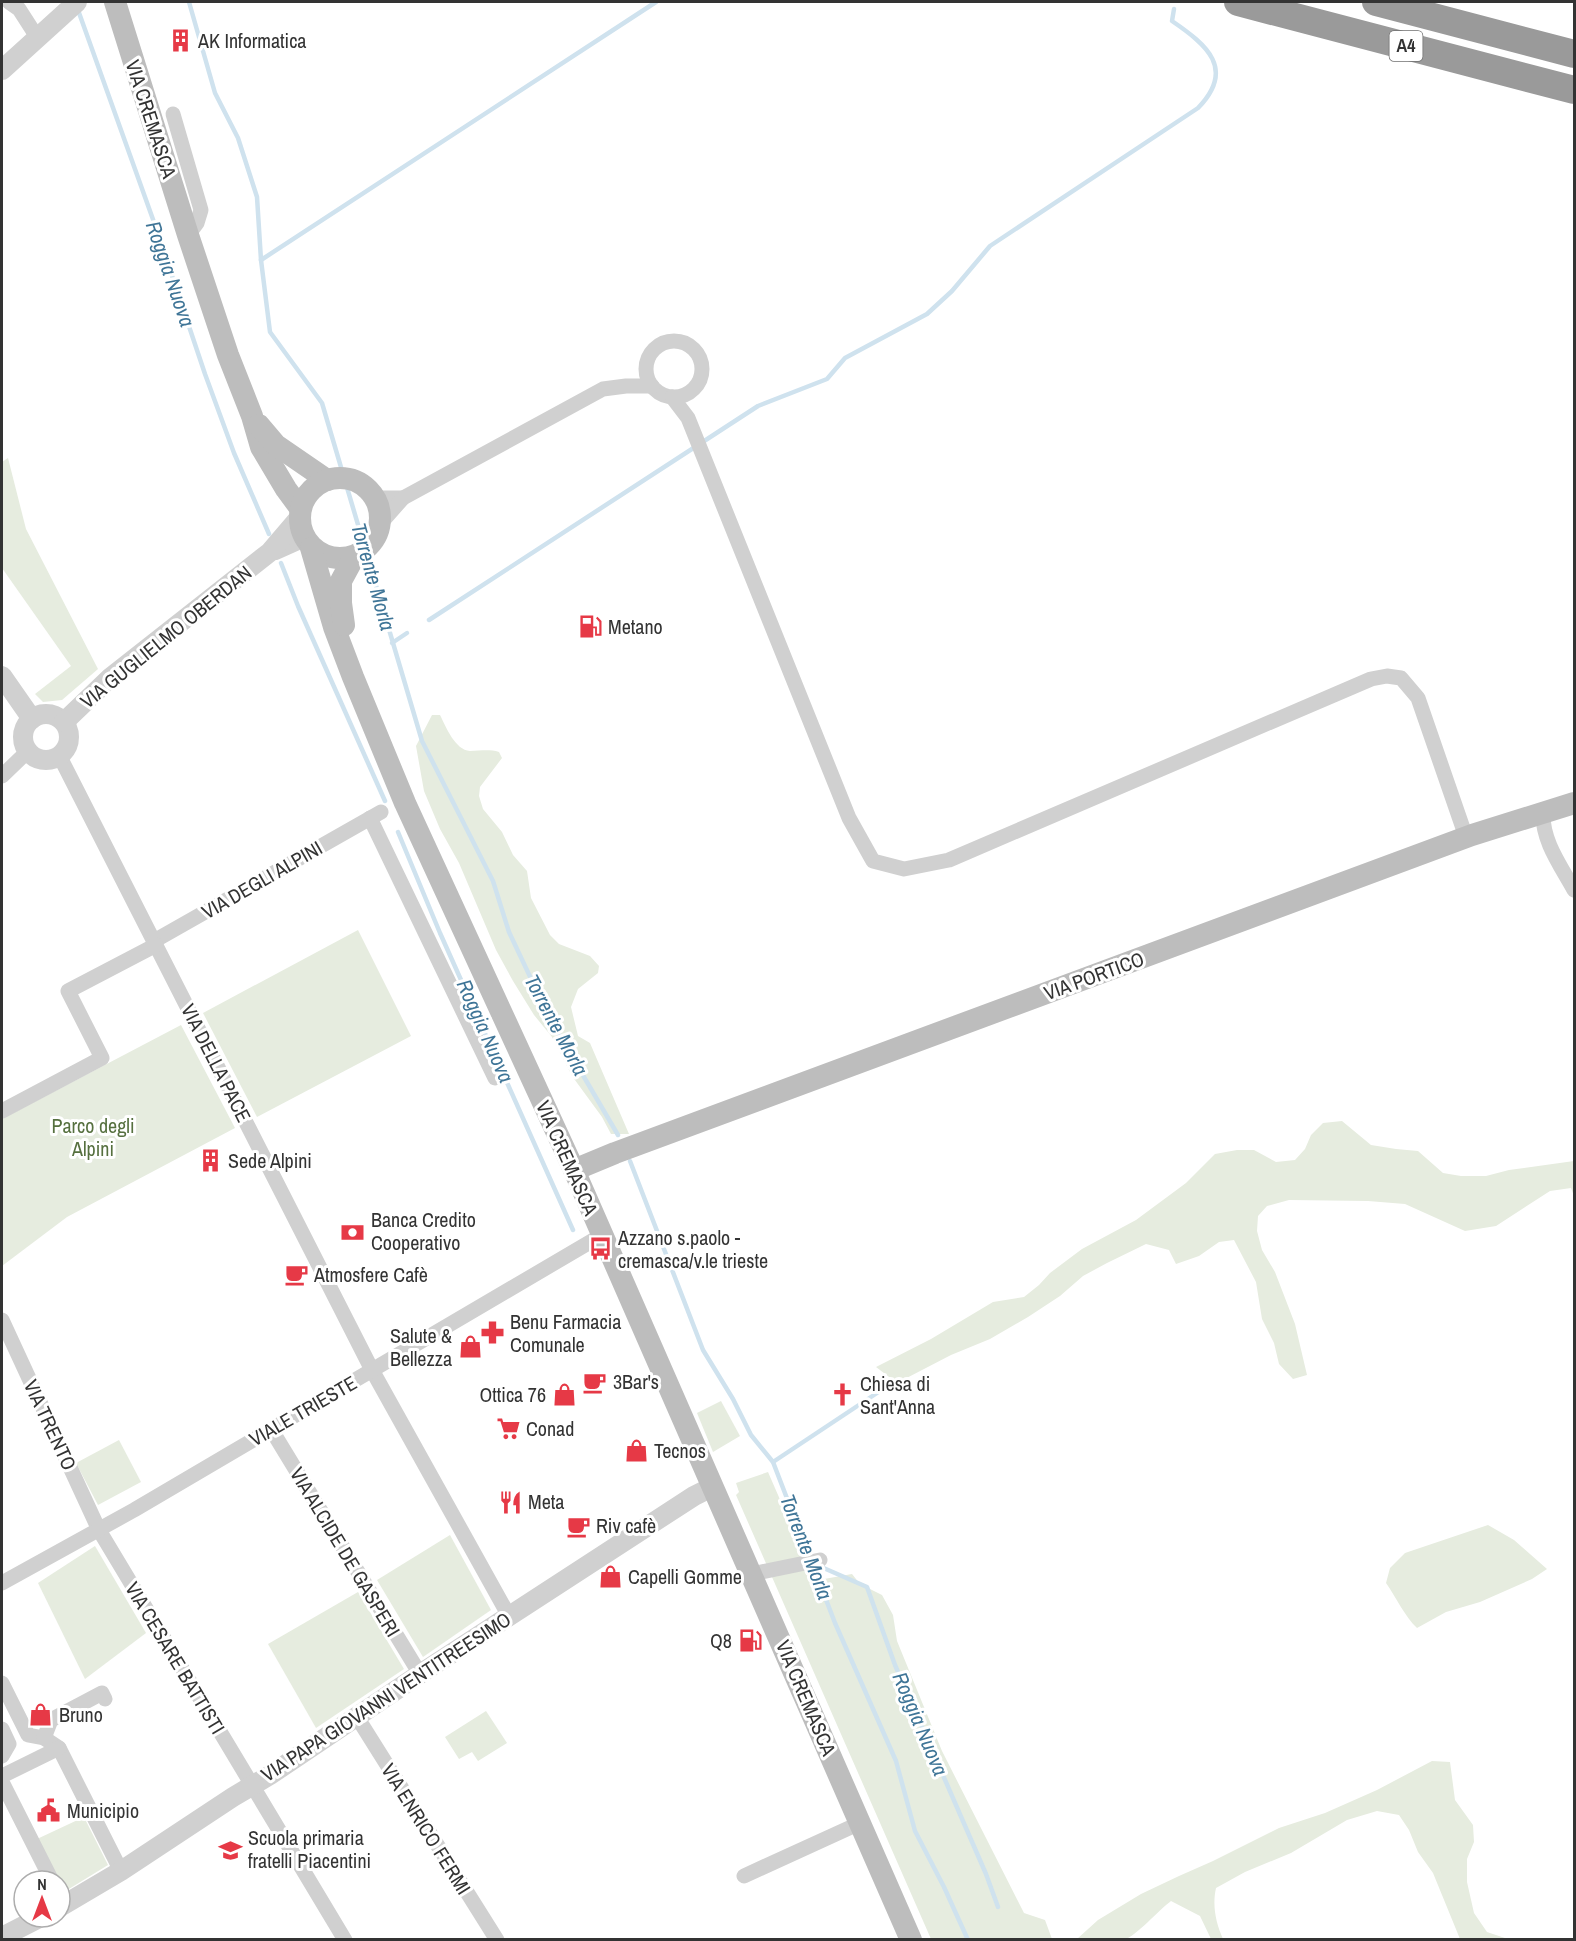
<svg xmlns="http://www.w3.org/2000/svg" width="1576" height="1941" viewBox="0 0 1576 1941" font-family="'Archivo Narrow',sans-serif">
  <rect width="100%" height="100%" fill="#fff"/>
  <g fill="#e6ecdf">
    <polygon points="8,458 26,529 98,669 62,700 43,702 35,694 71,666 2,568 2,462"/>
    <path d="M432 715H440C446 727 455 750 470 751 480 751 489 749 499 752L502 758 480 787 479 796 483 809 502 832 513 855 527 871 531 898 550 935 559 944 590 956 599 966 598 973 578 989 571 1007 578 1036 590 1043 629 1134H611L602 1117 572 1076 552 1037 534 1015 513 981 496 950 459 863 440 829 424 791 416 746Z"/>
    <polygon points="358,930 411,1036 257,1117 203,1013"/>
    <polygon points="181,1025 235,1128 67,1217 2,1266 2,1119"/>
    <polygon points="1342,1121 1371,1145 1396,1149 1418,1151 1443,1173 1461,1176 1486,1176 1509,1170 1574,1161 1574,1196 1571,1188 1550,1191 1496,1226 1465,1231 1405,1204 1368,1201 1289,1200 1267,1206 1258,1216 1257,1231 1262,1250 1275,1272 1295,1324 1307,1375 1293,1379 1279,1364 1274,1343 1262,1319 1256,1282 1234,1240 1219,1242 1199,1256 1176,1264 1169,1250 1146,1244 1107,1263 1083,1276 1060,1296 1028,1317 990,1339 951,1355 897,1383 876,1367 931,1339 993,1302 1024,1297 1039,1285 1050,1273 1082,1249 1136,1220 1186,1183 1215,1154 1237,1150 1254,1150 1276,1162 1295,1160 1305,1149 1311,1135 1323,1123"/>
    <polygon points="721,1401 740,1436 713,1452 697,1413"/>
    <polygon points="119,1440 141,1482 98,1505 76,1463"/>
    <polygon points="768,1472 812,1573 824,1579 852,1574 860,1584 882,1595 893,1615 897,1641 942,1751 1024,1913 1045,1920 1052,1939 931,1939 736,1495 739,1492 736,1483"/>
    <path d="M1488 1525 1514 1540 1547 1569 1532 1579 1480 1602 1446 1612 1417 1628C1405 1617 1396 1597 1386 1583L1390 1568 1405 1553Z"/>
    <polygon points="450,1535 491,1610 423,1657 377,1580"/>
    <polygon points="95,1546 146,1633 85,1679 38,1583"/>
    <polygon points="358,1592 404,1669 316,1728 268,1644"/>
    <polygon points="486,1711 507,1743 478,1761 472,1752 459,1759 445,1737"/>
    <path d="M1432 1761 1450 1762 1455 1800 1473 1825 1474 1842 1467 1859V1882L1474 1913 1487 1932 1508 1939H1460L1433 1873 1418 1852 1409 1830 1399 1815 1377 1811 1347 1820 1291 1853 1245 1872 1216 1888C1212 1906 1216 1923 1223 1939H1211L1200 1916 1171 1901C1159 1910 1136 1936 1124 1940 1115 1941 1088 1940 1077 1939L1098 1920 1141 1894 1179 1876 1213 1861 1279 1828 1325 1813 1377 1790Z"/>
    <polygon points="84,1817 108,1865 64,1892 60,1881 58,1881 37,1839"/>
  </g>
  <g fill="none" stroke-linecap="round" stroke-linejoin="round">
    <g stroke="#cfe2ee" stroke-width="4.5">
      <polyline points="189,2 215,93 238,138 257,197 261,260 270,332 322,403 422,741 493,881 509,932 550,1019 618,1135"/>
      <polyline points="78,10 155,225 205,374 234,453 269,534"/>
      <polyline points="261,260 656,2"/>
      <polyline points="281,563 298,606 385,801"/>
      <path d="M429 620 758 406 827 379 845 358 927 314 952 291 990 246 1198 108C1236 69 1207 45 1172 21L1174 9"/>
      <polyline points="392,643 407,633"/>
      <polyline points="398,832 440,933 573,1230"/>
      <polyline points="630,1161 703,1350 733,1399 751,1435 773,1462 835,1623 896,1761 915,1831 944,1887 968,1940"/>
      <polyline points="773,1462 886,1387"/>
      <polyline points="819,1566 867,1587 895,1665 986,1874 998,1907"/>
    </g>
    <g stroke="#d0d0d0" stroke-width="15">
      <polyline points="9,2 19,9 37,37"/>
      <polyline points="173,114 201,210 197,223 188,235"/>
      <circle cx="674" cy="369" r="28"/>
      <polyline points="672,397 688,418 849,818 873,861 904,869 949,860 1371,679 1387,676 1401,678 1418,698 1465,834 1472,835"/>
      <polyline points="375,498 403,498"/>
      <polyline points="380,524 403,498 603,389 626,386 652,386"/>
      <polyline points="59,755 372,1370 509,1616"/>
      <polyline points="2,776 28,751"/>
      <path d="M1543 813C1542 841 1561 866 1574 890"/>
      <polyline points="370,818 495,1078"/>
      <polyline points="154,941 381,812"/>
      <polyline points="2,1111 102,1058 68,991 156,945"/>
      <polyline points="2,1320 99,1530 345,1940"/>
      <polyline points="271,1429 420,1674"/>
      <polyline points="752,1574 820,1560"/>
      <polyline points="2,1583 134,1510 602,1235"/>
      <polyline points="2,1683 28,1735 44,1738 59,1748 121,1871"/>
      <polyline points="357,1717 497,1940"/>
      <polyline points="2,1729 9,1744 2,1756"/>
      <polyline points="44,1738 51,1720 102,1693 105,1699"/>
      <polyline points="2,1776 59,1748"/>
      <polyline points="2,1782 52,1881"/>
      <polyline points="744,1876 860,1823"/>
    </g>
    <g stroke="#d0d0d0" stroke-width="20">
      <polyline points="2,70 77,2"/>
      <polyline points="275,550 304,537"/>
      <polyline points="2,676 32,719"/>
      <circle cx="46" cy="737" r="23"/>
      <polyline points="64,722 111,677 270,552 299,518"/>
      <polyline points="60,1907 121,1871 233,1797 270,1775 420,1674 694,1496 712,1487"/>
      <polyline points="2,1937 41,1917"/>
    </g>
    <g stroke="#bdbdbd" stroke-width="22">
      <polyline points="115,2 188,235 228,355 252,416 261,447 286,489 300,508"/>
      <polyline points="259,425 276,445 327,480"/>
      <circle cx="340" cy="518" r="40"/>
      <polyline points="311,548 334,627 353,677 405,803 574,1170 911,1940"/>
      <polyline points="344,625 341,603 341,581 354,557"/>
      <polyline points="574,1170 615,1153 1472,835 1574,803"/>
    </g>
    <g stroke="#9a9a9a" stroke-width="28">
      <polyline points="1238,2 1574,90"/>
      <polyline points="1376,2 1574,54"/>
    </g>
  </g>
  <defs>
    <symbol id="building-bare" viewBox="-9 -9 18 18"><path d="M-4-6H4V6H1V3H-1V6H-4ZM-2.5-4.3h1.7v1.8h-1.7ZM.8-4.3h1.7v1.8H.8ZM-2.5-1h1.7V.8h-1.7ZM.8-1h1.7V.8H.8Z" fill="#e63946" stroke="#fff" stroke-width="2.5" paint-order="stroke"/></symbol>
    <symbol id="fuel-bare" viewBox="-9 -9 18 18"><path d="M-5.5-6h7V0h2V4h1.3V-2.5L3-4.5l.8-.8L6-3V5H2.5V1h-1V6h-7ZM-4.2-4.7v3.2H.2V-4.7Z" fill="#e63946" stroke="#fff" stroke-width="2.5" paint-order="stroke"/></symbol>
    <symbol id="bank-bare" viewBox="-9 -9 18 18"><path d="M-6-4H6V4H-6ZM0-2.3a2.3 2.3 0 1 0 0 4.6a2.3 2.3 0 1 0 0-4.6Z" fill="#e63946" stroke="#fff" stroke-width="2.5" paint-order="stroke"/></symbol>
    <symbol id="bus-bare" viewBox="-9 -9 18 18"><path d="M-5-6H5V4H4V6H2V4H-2V6H-4V4H-5ZM-3.5-4V0h7V-4ZM-3.5 1.2v1.5H-2V1.2ZM2 1.2v1.5H3.5V1.2Z" fill="#e63946" stroke="#fff" stroke-width="2.5" paint-order="stroke"/></symbol>
    <symbol id="cafe-bare" viewBox="-9 -9 18 18"><path d="M-5.5-4.5H6V0H3Q3 3.5 0 3.5H-2.5Q-5.5 3.5-5.5 0ZM3-3.2v2h1.7v-2ZM-6 4.5H4V6H-6Z" fill="#e63946" stroke="#fff" stroke-width="2.5" paint-order="stroke"/></symbol>
    <symbol id="pharmacy-bare" viewBox="-9 -9 18 18"><path d="M-2-6h4v4h4v4h-4v4h-4v-4h-4v-4h4Z" fill="#e63946" stroke="#fff" stroke-width="2.5" paint-order="stroke"/></symbol>
    <symbol id="shop-bare" viewBox="-9 -9 18 18"><path d="M-5-2.5h2.3a2.7 3.5 0 0 1 5.4 0H5L5.5 6h-11ZM-1.5-2.5h3a1.5 2.3 0 0 0-3 0Z" fill="#e63946" stroke="#fff" stroke-width="2.5" paint-order="stroke"/></symbol>
    <symbol id="church-bare" viewBox="-9 -9 18 18"><path d="M-1.2-6h2.4v3.5h3.3v2.4h-3.3V6h-2.4V-.1h-3.3v-2.4h3.3Z" fill="#e63946" stroke="#fff" stroke-width="2.5" paint-order="stroke"/></symbol>
    <symbol id="supermarket-bare" viewBox="-9 -9 18 18"><path d="M-6-5.5h2.5l.6 2H6L4.5 2H-2.5L-4.4-4H-6ZM-1.5 3.2a1.3 1.3 0 1 0 .1 0ZM3 3.2a1.3 1.3 0 1 0 .1 0Z" fill="#e63946" stroke="#fff" stroke-width="2.5" paint-order="stroke"/></symbol>
    <symbol id="restaurant-bare" viewBox="-9 -9 18 18"><path d="M-5-6h1v4h1v-4h1v4h1v-4h1v5L-1.5 .5V6h-2V.5L-5-1ZM5-6V6H3V1.5H1.5Q1.5-4 5-6Z" fill="#e63946" stroke="#fff" stroke-width="2.5" paint-order="stroke"/></symbol>
    <symbol id="civic-bare" viewBox="-9 -9 18 18"><path d="M-.6-6.5H3V-4.5H.6V-3L4-1V1h2V6H-6V1h2V-1L-.6-3ZM-1.2 2.5V6h2.4V2.5Z" fill="#e63946" stroke="#fff" stroke-width="2.5" paint-order="stroke"/></symbol>
    <symbol id="school-bare" viewBox="-9 -9 18 18"><path d="M0-5L7-2L0 1L-7-2ZM-4 1L0 2.5L4 1V4Q0 6-4 4Z" fill="#e63946" stroke="#fff" stroke-width="2.5" paint-order="stroke"/></symbol>
  </defs>
  <g fill-rule="evenodd">
    <use href="#building-bare" x="164" y="24" width="33" height="33"/>
    <use href="#fuel-bare" x="574" y="610" width="33" height="33"/>
    <use href="#building-bare" x="194" y="1144" width="33" height="33"/>
    <use href="#bank-bare" x="336" y="1216" width="33" height="33"/>
    <use href="#bus-bare" x="584" y="1232" width="33" height="33"/>
    <use href="#cafe-bare" x="280" y="1258" width="33" height="33"/>
    <use href="#pharmacy-bare" x="476" y="1316" width="33" height="33"/>
    <use href="#shop-bare" x="454" y="1330" width="33" height="33"/>
    <use href="#cafe-bare" x="578" y="1366" width="33" height="33"/>
    <use href="#shop-bare" x="548" y="1378" width="33" height="33"/>
    <use href="#church-bare" x="826" y="1378" width="33" height="33"/>
    <use href="#supermarket-bare" x="492" y="1412" width="33" height="33"/>
    <use href="#shop-bare" x="620" y="1434" width="33" height="33"/>
    <use href="#restaurant-bare" x="494" y="1486" width="33" height="33"/>
    <use href="#cafe-bare" x="562" y="1510" width="33" height="33"/>
    <use href="#shop-bare" x="594" y="1560" width="33" height="33"/>
    <use href="#fuel-bare" x="734" y="1624" width="33" height="33"/>
    <use href="#shop-bare" x="24" y="1698" width="33" height="33"/>
    <use href="#civic-bare" x="32" y="1794" width="33" height="33"/>
    <use href="#school-bare" x="214" y="1834" width="33" height="33"/>
  </g>
  <g text-anchor="middle" stroke-width="6" stroke-linejoin="round" paint-order="stroke">
    <rect fill="#fff" stroke="#707070" stroke-width="1.5" x="1389.5" y="31" width="33" height="30" rx="4.5"/>
    <g font-size="18" font-weight="bold" fill="#333">
      <text x="1406" y="52">A4</text>
    </g>
    <g font-size="20" fill="#333" stroke="#fff" text-anchor="start">
      <text x="198" y="48">AK Informatica</text>
      <text x="608" y="634">Metano</text>
      <text x="228" y="1168">Sede Alpini</text>
      <text x="371" y="1227">Banca Credito<tspan x="371" dy="23">Cooperativo</tspan></text>
      <text x="618" y="1245">Azzano s.paolo -<tspan x="618" dy="23">cremasca/v.le trieste</tspan></text>
      <text x="314" y="1282">Atmosfere Cafè</text>
      <text x="510" y="1329">Benu Farmacia<tspan x="510" dy="23">Comunale</tspan></text>
      <text x="452" y="1343" text-anchor="end">Salute &amp;<tspan x="452" dy="23">Bellezza</tspan></text>
      <text x="613" y="1389">3Bar's</text>
      <text x="860" y="1391">Chiesa di<tspan x="860" dy="23">Sant'Anna</tspan></text>
      <text x="546" y="1402" text-anchor="end">Ottica 76</text>
      <text x="526" y="1436">Conad</text>
      <text x="654" y="1458">Tecnos</text>
      <text x="528" y="1509">Meta</text>
      <text x="596" y="1533">Riv cafè</text>
      <text x="628" y="1584">Capelli Gomme</text>
      <text x="732" y="1648" text-anchor="end">Q8</text>
      <text x="59" y="1722">Bruno</text>
      <text x="67" y="1818">Municipio</text>
      <text x="248" y="1845">Scuola primaria<tspan x="248" dy="23">fratelli Piacentini</tspan></text>
    </g>
    <g font-size="20" fill="#333" stroke="#fff">
      <text transform="translate(151 119) rotate(72)" y="7">VIA CREMASCA</text>
      <text transform="translate(166 637) rotate(-39)" y="7">VIA GUGLIELMO OBERDAN</text>
      <text transform="translate(262 880) rotate(-30)" y="7">VIA DEGLI ALPINI</text>
      <text transform="translate(1094 976) rotate(-20)" y="7">VIA PORTICO</text>
      <text transform="translate(216 1063) rotate(63)" y="7">VIA DELLA PACE</text>
      <text transform="translate(567 1158) rotate(66)" y="7">VIA CREMASCA</text>
      <text transform="translate(303 1411) rotate(-30)" y="7">VIALE TRIESTE</text>
      <text transform="translate(50 1425) rotate(65)" y="7">VIA TRENTO</text>
      <text transform="translate(345 1552) rotate(59)" y="7">VIA ALCIDE DE GASPERI</text>
      <text transform="translate(175 1658) rotate(59)" y="7">VIA CESARE BATTISTI</text>
      <text transform="translate(386 1697) rotate(-33)" y="7">VIA PAPA GIOVANNI VENTITREESIMO</text>
      <text transform="translate(806 1698) rotate(67)" y="7">VIA CREMASCA</text>
      <text transform="translate(426 1829) rotate(58)" y="7">VIA ENRICO FERMI</text>
    </g>
    <g font-size="20" fill="#56703f" stroke="#fff">
      <text x="93" y="1133">Parco degli<tspan x="93" dy="23">Alpini</tspan></text>
    </g>
    <g font-size="21" font-style="italic" fill="#3f7597" stroke="#fff">
      <text transform="translate(170 274) rotate(71)" y="7">Roggia Nuova</text>
      <text transform="translate(373 577) rotate(74)" y="7">Torrente Morla</text>
      <text transform="translate(556 1025) rotate(62)" y="7">Torrente Morla</text>
      <text transform="translate(485 1031) rotate(66)" y="7">Roggia Nuova</text>
      <text transform="translate(806 1547) rotate(69)" y="7">Torrente Morla</text>
      <text transform="translate(920 1724) rotate(67)" y="7">Roggia Nuova</text>
    </g>
  </g>
  <rect width="1576" height="1941" fill="none" stroke="#333333" stroke-width="6"/>
  <g transform="translate(42 1899)"><circle r="28" fill="#ffffff" stroke="#adadad" stroke-width="1.5"/>
  <path d="M0-4.5L10 22L0 15L-10 22Z" fill="#e63946"/>
  <text y="-9" font-size="16" font-weight="bold" text-anchor="middle" fill="#333333">N</text>
  </g>
</svg>
